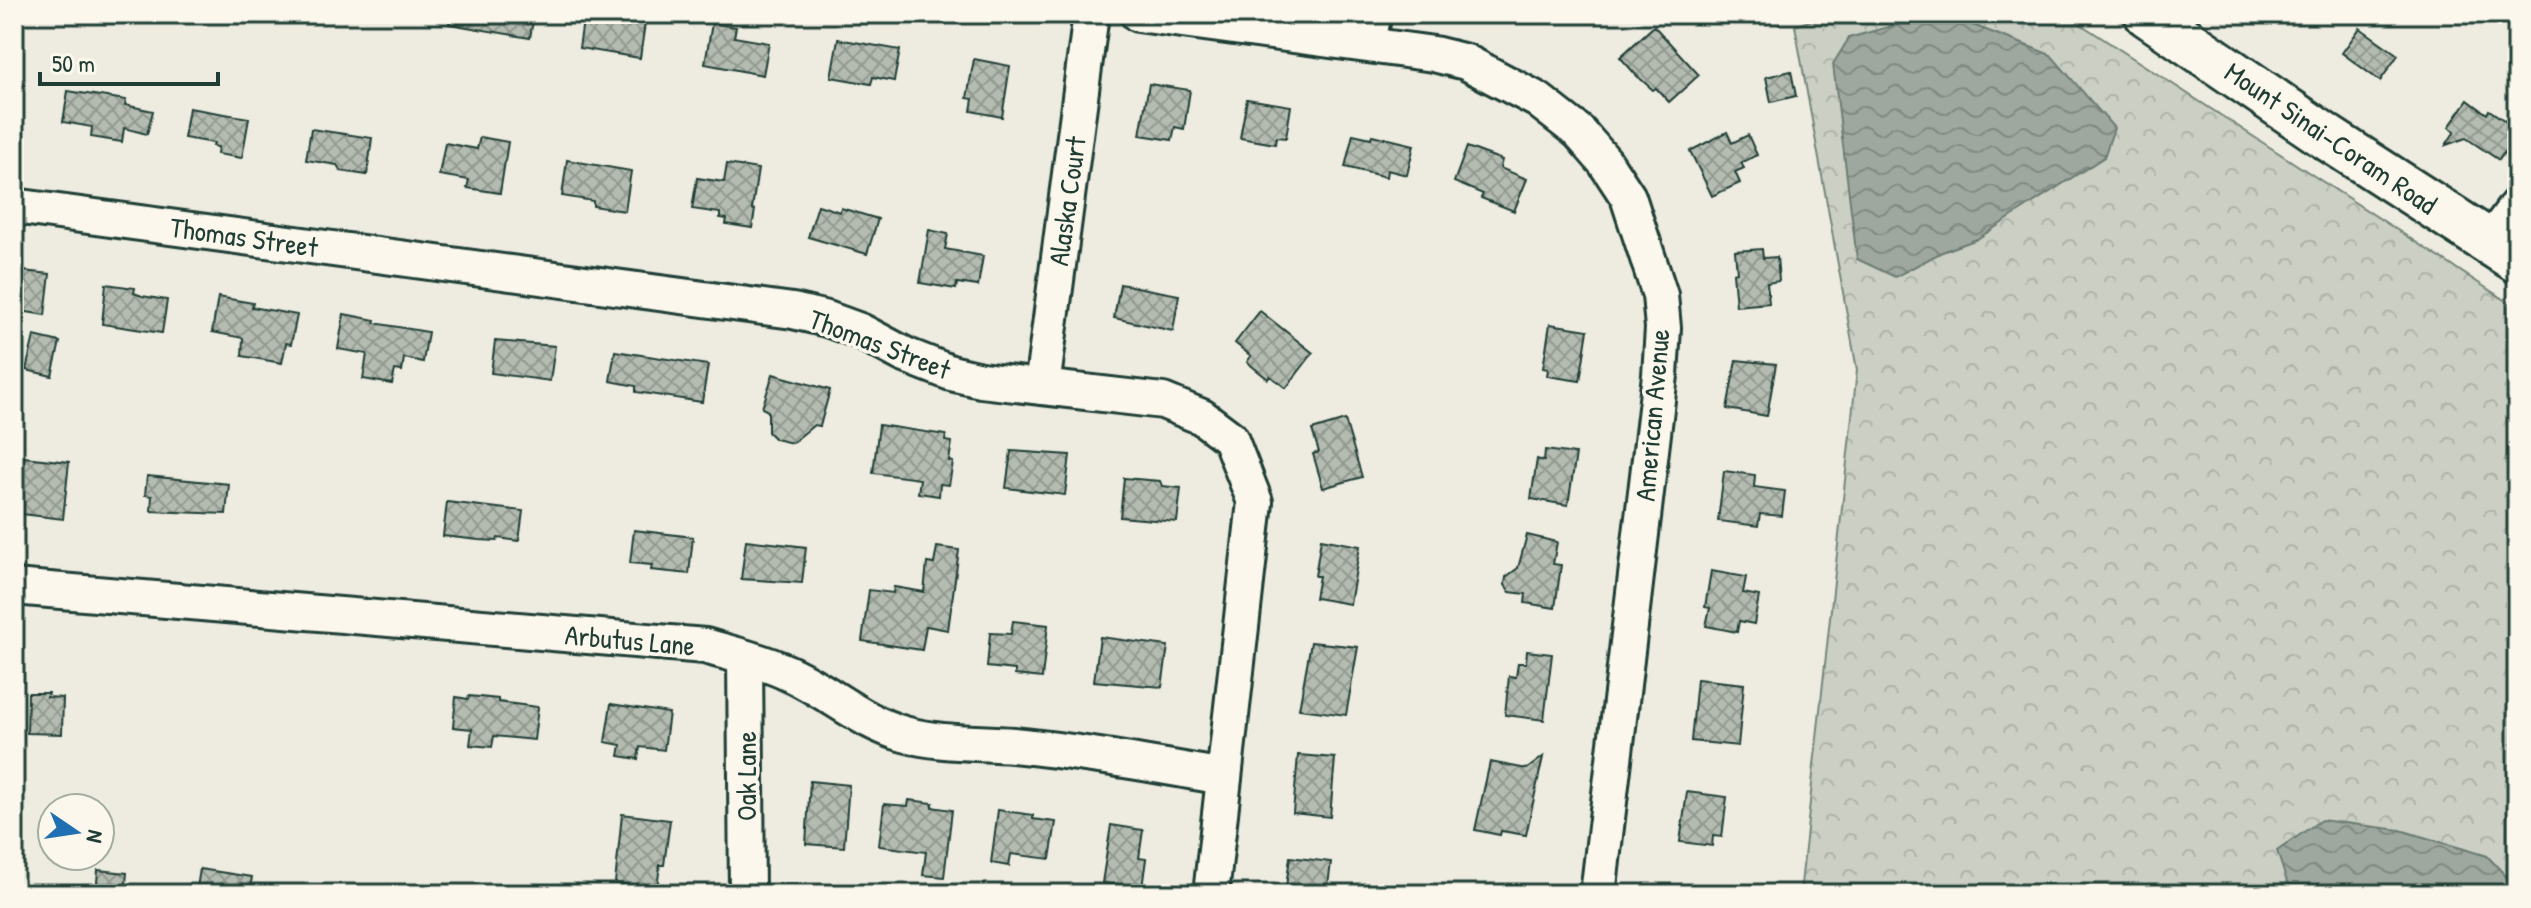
<svg xmlns="http://www.w3.org/2000/svg" width="2531" height="908" viewBox="0 0 2531 908" font-family="'Patrick Hand',sans-serif">
  <defs>
    <pattern id="forest-crowns" width="20" height="18" patternUnits="userSpaceOnUse" patternTransform="scale(2)"><rect width="20" height="18" fill="#cbcfc4"/><path d="M2 6a3 3 0 1 1 6 0M12 15a3 3 0 1 1 6 0" fill="none" stroke="#aeb3a9"/></pattern>
    <pattern id="water-waves" width="16" height="10" patternUnits="userSpaceOnUse" patternTransform="scale(2)"><rect width="16" height="10" fill="#9fa89f"/><path d="M0 5q4-4 8 0t8 0" fill="none" stroke="#818a82"/></pattern>
    <pattern id="building-cross-hatch" width="8" height="8" patternUnits="userSpaceOnUse" patternTransform="scale(2)"><rect width="8" height="8" fill="#b4bbb0"/><path d="M0 0l8 8M0 8l8-8" fill="none" stroke="#929990"/></pattern>
  </defs>
  <rect width="100%" height="100%" fill="#eeece1"/>
  <filter id="ink" filterUnits="userSpaceOnUse"><feTurbulence type="fractalNoise" baseFrequency=".0125" numOctaves="2"/><feDisplacementMap in="SourceGraphic" scale="16" xChannelSelector="R" yChannelSelector="G"/><feConvolveMatrix kernelMatrix="1 2 1 2 8 2 1 2 1" color-interpolation-filters="sRGB"/></filter>
  <g filter="url(#ink)">
    <polygon fill="url(#forest-crowns)" stroke="#75867c" stroke-width="2" points="1828,14 1935,14 1849,38 1942,252 1977,239 2051,55 1944,14 2065,14 2517,308 2517,888 2487,856 2400,830 2287,882 2307,894 1800,894 1857,370 1795,26"/>
    <g fill="url(#water-waves)" stroke="#6c7d74" stroke-width="2">
      <polygon points="1935,14 1944,14 2051,55 2114,128 2104,157 1977,239 1942,252 1895,277 1857,259 1833,64 1849,38"/>
      <polygon points="2321,820 2400,830 2487,856 2517,888 2517,894 2307,894 2287,882 2277,851"/>
    </g>
    <g fill="url(#building-cross-hatch)" stroke="#1f3d34" stroke-width="2">
      <polygon points="450,14 534,14 530,38 449,24"/>
      <polygon points="584,14 612,14 612,18 645,23 640,58 579,48"/>
      <polygon points="712,23 736,27 734,37 769,43 763,75 705,64"/>
      <polygon points="1654,26 1699,75 1669,102 1656,88 1653,90 1636,75 1620,57"/>
      <polygon points="2360,28 2398,55 2380,81 2342,53"/>
      <polygon points="838,39 900,50 894,81 873,77 871,84 831,77"/>
      <polygon points="974,59 1010,66 1002,117 971,111 973,99 967,98"/>
      <polygon points="1791,71 1796,96 1771,102 1766,77"/>
      <polygon points="1149,84 1190,90 1184,129 1175,127 1172,140 1140,135"/>
      <polygon points="68,91 126,100 125,105 153,111 147,134 124,128 122,142 91,137 92,127 63,122"/>
      <polygon points="1247,99 1291,106 1286,138 1276,137 1275,144 1240,138"/>
      <polygon points="2468,100 2487,114 2489,110 2517,129 2517,134 2499,160 2466,138 2446,145 2455,131 2449,127"/>
      <polygon points="189,108 249,118 242,158 217,154 218,147 213,146 214,143 184,138"/>
      <polygon points="311,129 372,138 367,175 341,171 337,165 306,160"/>
      <polygon points="1727,132 1732,143 1748,135 1757,155 1741,163 1744,168 1735,172 1740,183 1712,196 1690,151"/>
      <polygon points="1353,134 1371,138 1372,135 1414,145 1407,175 1387,170 1386,177 1345,167"/>
      <polygon points="480,137 508,142 500,193 467,188 469,180 439,175 445,143 477,149"/>
      <polygon points="1467,147 1502,160 1500,168 1527,179 1514,211 1481,198 1483,194 1454,182"/>
      <polygon points="567,160 631,171 625,211 593,206 593,201 562,196"/>
      <polygon points="727,164 758,169 752,209 755,210 752,228 726,224 727,219 720,218 720,213 692,209 697,178 724,182"/>
      <polygon points="818,205 840,212 841,208 878,219 867,254 808,237"/>
      <polygon points="929,230 948,234 945,249 983,256 978,286 957,283 956,289 920,283"/>
      <polygon points="1762,249 1763,258 1777,257 1779,281 1767,283 1769,303 1736,306 1733,273 1737,272 1735,251"/>
      <polygon points="23,271 50,274 45,315 14,310 14,278 22,279"/>
      <polygon points="106,284 135,288 134,293 142,296 167,300 162,333 102,324"/>
      <polygon points="1120,284 1179,295 1173,331 1114,318"/>
      <polygon points="218,297 253,303 252,307 297,315 291,344 286,343 282,363 242,356 243,338 212,332"/>
      <polygon points="1260,311 1313,353 1286,388 1270,376 1268,379 1247,362 1251,356 1235,343"/>
      <polygon points="344,314 375,320 374,323 428,332 423,362 404,358 402,371 395,370 392,384 363,379 367,354 338,349"/>
      <polygon points="1550,324 1588,330 1580,381 1547,376 1548,369 1543,368"/>
      <polygon points="34,336 60,342 52,376 26,370"/>
      <polygon points="495,341 555,346 550,381 491,373"/>
      <polygon points="615,351 708,365 702,402 636,392 636,386 610,381"/>
      <polygon points="1736,360 1776,364 1767,416 1727,409"/>
      <polygon points="773,374 830,390 820,426 814,425 792,443 775,439 768,432 768,411 762,408"/>
      <polygon points="1345,420 1362,477 1323,488 1313,454 1319,452 1312,430"/>
      <polygon points="879,425 946,435 945,441 952,442 949,461 953,462 949,485 940,484 939,496 918,493 920,479 873,473"/>
      <polygon points="1545,450 1576,454 1568,505 1531,499 1537,459 1544,461"/>
      <polygon points="1011,451 1070,455 1065,495 1006,488"/>
      <polygon points="24,457 69,462 63,519 14,513 14,480 21,481"/>
      <polygon points="1724,471 1755,475 1754,487 1785,491 1782,516 1760,514 1758,526 1718,521"/>
      <polygon points="147,476 229,484 226,514 151,511 152,496 145,495"/>
      <polygon points="1124,478 1160,481 1162,486 1181,488 1177,522 1120,517"/>
      <polygon points="447,502 523,511 519,541 498,538 497,541 479,540 443,536"/>
      <polygon points="634,530 693,537 689,574 651,570 652,565 630,563"/>
      <polygon points="1527,535 1557,542 1553,564 1561,565 1555,608 1525,603 1526,594 1510,592 1505,585 1506,577 1518,568"/>
      <polygon points="1321,539 1360,546 1350,604 1315,598 1319,576 1315,576"/>
      <polygon points="746,540 806,547 802,583 741,579"/>
      <polygon points="937,547 959,550 948,630 926,626 922,650 862,641 869,590 893,593 894,587 924,592 927,563 934,564"/>
      <polygon points="1711,571 1746,577 1743,593 1759,596 1754,624 1739,621 1737,632 1706,626 1710,608 1705,607"/>
      <polygon points="1013,621 1048,625 1042,678 1015,675 1015,670 987,667 990,633 1011,634"/>
      <polygon points="1100,637 1168,646 1162,687 1094,681"/>
      <polygon points="1311,642 1358,647 1346,715 1299,709"/>
      <polygon points="1527,651 1552,654 1544,720 1505,715 1509,676 1516,677 1518,663 1526,663"/>
      <polygon points="1697,679 1744,684 1738,746 1691,741"/>
      <polygon points="28,693 48,693 47,697 63,698 62,734 27,733"/>
      <polygon points="469,696 498,699 498,702 538,707 534,740 494,736 492,747 470,745 472,729 453,727 456,697 468,699"/>
      <polygon points="611,704 669,713 664,750 640,747 638,759 619,756 621,745 605,742"/>
      <polygon points="1298,755 1335,758 1330,817 1293,813"/>
      <polygon points="1543,757 1526,835 1501,831 1500,835 1475,830 1490,762 1527,769"/>
      <polygon points="810,781 849,785 844,847 806,844"/>
      <polygon points="1687,792 1727,797 1722,837 1713,836 1712,846 1680,842"/>
      <polygon points="909,800 933,803 932,807 952,810 944,877 923,875 926,852 879,846 884,804 908,806"/>
      <polygon points="998,810 1033,815 1033,819 1056,822 1050,859 1011,854 1009,866 991,863"/>
      <polygon points="622,814 670,820 664,865 660,865 657,888 615,883"/>
      <polygon points="1111,825 1143,830 1139,858 1146,859 1142,888 1102,883"/>
      <polygon points="1290,857 1331,862 1327,894 1285,894"/>
      <polygon points="200,869 252,877 249,894 196,894"/>
      <polygon points="98,870 127,873 125,894 96,894"/>
    </g>
    <g fill="none" stroke-linecap="round" stroke-linejoin="round">
      <defs>
        <g id="minor">
          <polyline points="1138,14 1434,54 1466,62 1538,100 1579,132 1605,162 1628,197 1660,295 1663,328 1660,375 1598,894"/>
          <polyline points="1367,44 1374,14"/>
          <polyline points="14,206 793,311 827,319 860,331 905,355 951,373 981,380 1163,401 1202,417 1230,438 1255,502 1211,894"/>
          <polyline points="2490,242 2517,205"/>
          <polyline points="1042,387 1091,14"/>
          <path d="M14 587 705 646C732 654 760 660 786 672 828 690 860 722 904 734 940 744 977 742 1013 745 1084 752 1154 765 1224 777"/>
          <polyline points="745,658 747,894"/>
        </g>
        <polyline id="major" points="2147,14 2328,138 2517,260"/>
      </defs>
      <use href="#minor" stroke="#1f3d34" stroke-width="40"/>
      <use href="#major" stroke="#1f3d34" stroke-width="50"/>
      <use href="#minor" stroke="#fbf7ec" stroke-width="34"/>
      <use href="#major" stroke="#fbf7ec" stroke-width="44"/>
    </g>
  </g>
  <g text-anchor="middle" stroke-width="7" stroke-linejoin="round" paint-order="stroke">
    <g font-size="28" fill="#1f3d34" stroke="#fbf7ec">
      <text transform="translate(2331 138) rotate(34)" y="10">Mount Sinai-Coram Road</text>
      <text transform="translate(1067 201) rotate(-82)" y="10">Alaska Court</text>
      <text transform="translate(244 237) rotate(8)" y="10">Thomas Street</text>
      <text transform="translate(880 344) rotate(21)" y="10">Thomas Street</text>
      <text transform="translate(1652 415) rotate(-85)" y="10">American Avenue</text>
      <text transform="translate(630 640) rotate(5)" y="10">Arbutus Lane</text>
      <text transform="translate(746 776) rotate(-90)" y="10">Oak Lane</text>
    </g>
  </g>
  <rect width="2531" height="908" fill="none" stroke="#fbf7ec" stroke-width="48"/>
  <rect x="24" y="24" width="2483" height="860" fill="none" stroke="#1f3d34" stroke-width="3" filter="url(#ink)"/>
  <g transform="translate(76 832) rotate(103)"><circle r="38" fill="#fbf7ec" stroke="#a3ada2" stroke-width="2"/>
  <path d="M0-6L14 30L0 20L-14 30Z" fill="#1f6fb2"/>
  <text y="-12" font-size="22" font-weight="bold" text-anchor="middle" fill="#1f3d34">N</text>
  </g>
  <path d="M40 72v12h178v-12" fill="none" stroke="#1f3d34" stroke-width="4"/>
  <text x="52" y="72" font-size="24" fill="#1f3d34" stroke="#fbf7ec" stroke-width="6" paint-order="stroke">50 m</text>
</svg>
